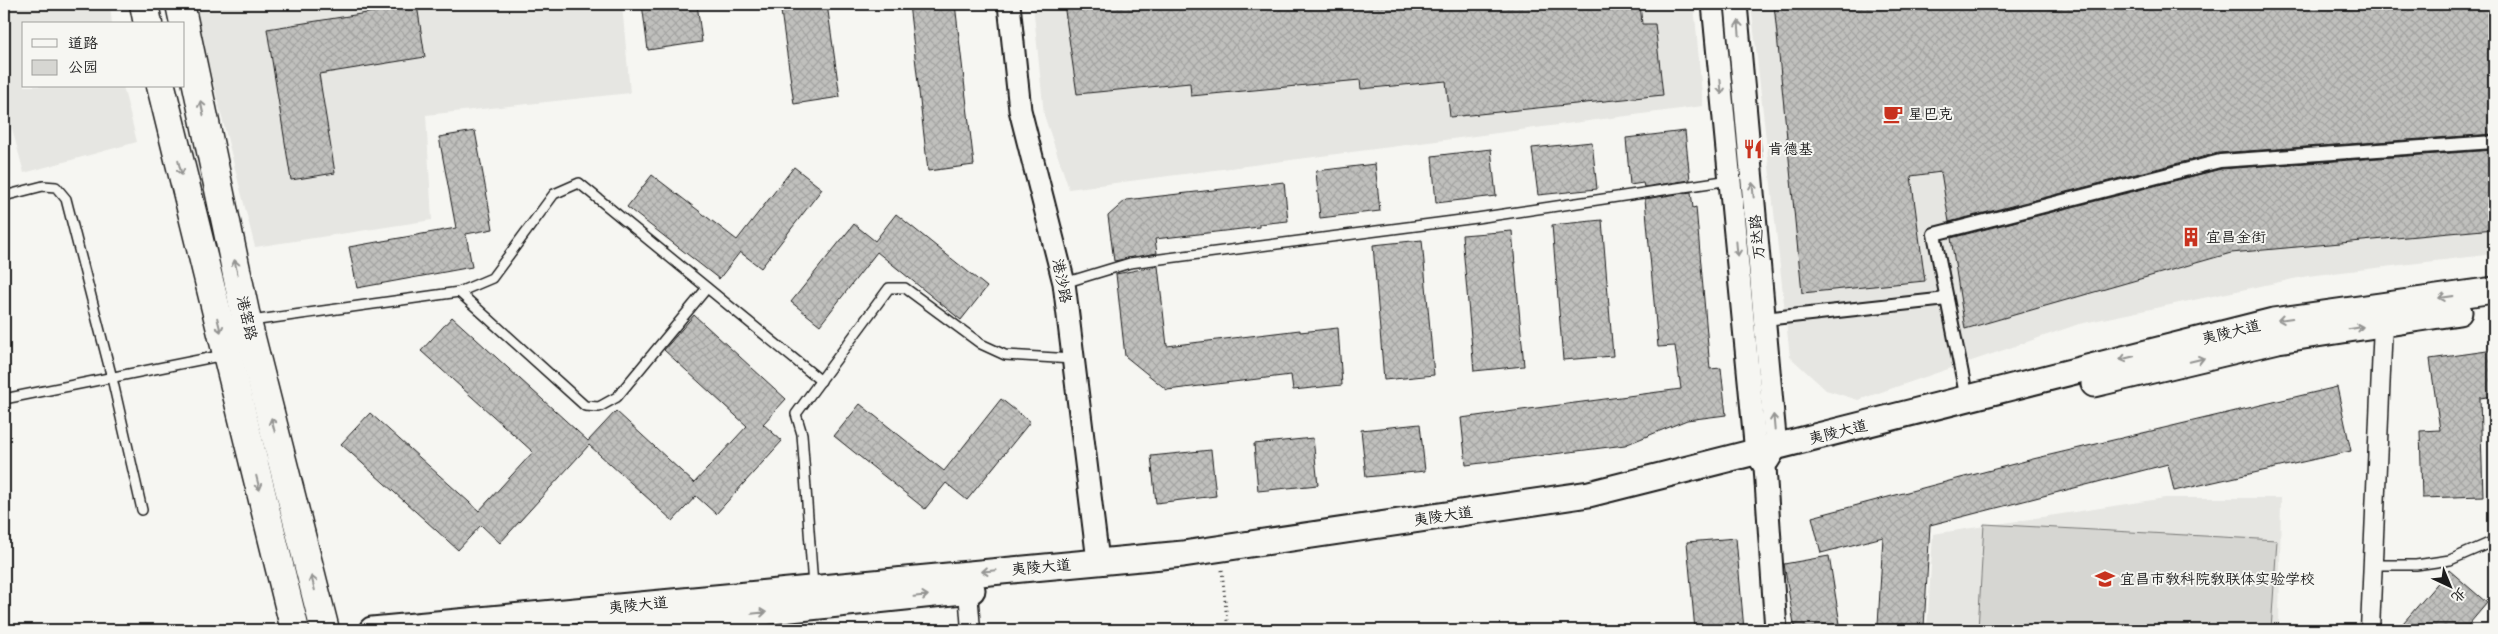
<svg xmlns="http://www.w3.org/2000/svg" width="2498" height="634" viewBox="0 0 2498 634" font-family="Delius,'LXGW WenKai TC',sans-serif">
  <defs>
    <pattern id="building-cross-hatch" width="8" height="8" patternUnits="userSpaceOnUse" patternTransform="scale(1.25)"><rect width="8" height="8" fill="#c0c0bd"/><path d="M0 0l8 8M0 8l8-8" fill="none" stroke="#a4a4a2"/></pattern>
  </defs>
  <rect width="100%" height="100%" fill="#f6f6f2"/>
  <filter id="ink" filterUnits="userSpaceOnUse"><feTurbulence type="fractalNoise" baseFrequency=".02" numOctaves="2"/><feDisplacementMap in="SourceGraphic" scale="10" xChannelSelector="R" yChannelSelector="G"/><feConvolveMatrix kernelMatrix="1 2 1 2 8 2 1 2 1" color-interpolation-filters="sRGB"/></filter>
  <g filter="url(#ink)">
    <g fill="#e6e6e2">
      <polygon points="4,4 110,4 112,24 24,24 24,86 123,86 137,142 24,173 4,99"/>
      <polygon points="193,4 622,4 630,93 426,115 432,220 255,247"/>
      <polygon points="1033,4 1694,4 1703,106 1069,189 1044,115"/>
      <polygon points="1751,4 2494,4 2494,254 2308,276 2079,324 1858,400 1826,390 1790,357"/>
      <polygon points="2165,498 2281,498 2279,628 2307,624 2307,630 1927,630 1933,534"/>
    </g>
    <polygon fill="#d6d6d2" stroke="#797977" points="1984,524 2277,540 2271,630 1978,630"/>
    <g fill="url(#building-cross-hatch)" stroke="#1c1c1c">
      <polygon points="642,4 697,4 702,42 648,50"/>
      <polygon points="780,4 827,4 840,97 794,104"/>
      <polygon points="909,4 955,4 974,165 928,171"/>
      <polygon points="1064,4 1640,4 1642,24 1655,24 1663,95 1450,117 1446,81 1361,89 1360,80 1191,96 1190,83 1077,94"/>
      <polygon points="1774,4 2494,4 2494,134 2218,153 1949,222 1941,172 1911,176 1925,281 1802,293"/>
      <polygon points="417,5 425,57 319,74 335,173 291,180 267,29"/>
      <polygon points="475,131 493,229 466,234 472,267 357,288 349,247 456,228 439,137"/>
      <polygon points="1685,131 1690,180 1644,187 1643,183 1630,185 1626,138"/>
      <polygon points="1592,142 1597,189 1538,195 1532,148"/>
      <polygon points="1491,149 1496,196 1436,203 1432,156"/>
      <polygon points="2494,150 2494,229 2231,253 1965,329 1951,238 2221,169"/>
      <polygon points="1375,164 1380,211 1320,218 1316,171"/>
      <polygon points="794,167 822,189 761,268 740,252 719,279 627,207 652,175 737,240"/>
      <polygon points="1284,182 1288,221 1259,224 1259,227 1155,239 1157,253 1114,261 1108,216 1126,200"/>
      <polygon points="1691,192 1693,208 1696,207 1710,369 1721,368 1726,415 1687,420 1625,445 1466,465 1461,418 1681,389 1675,346 1658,347 1645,199"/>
      <polygon points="896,214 987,287 961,320 877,252 820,325 791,302 854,224 875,241"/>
      <polygon points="1602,220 1613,356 1563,360 1552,225"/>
      <polygon points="1512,231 1524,366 1474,371 1462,235"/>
      <polygon points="1422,240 1434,375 1384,380 1373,245"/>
      <polygon points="1158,266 1167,346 1300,330 1300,332 1338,328 1342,385 1293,390 1291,375 1167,390 1125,356 1116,274"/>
      <polygon points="694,315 786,399 763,424 782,441 716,514 696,496 673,521 589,445 500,543 481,525 458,550 341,444 370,413 479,511 533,452 421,351 452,317 588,441 616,411 694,483 747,426 664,350"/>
      <polygon points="2494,350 2494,396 2480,398 2483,496 2422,498 2420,431 2440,430 2430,359"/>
      <polygon points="2337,387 2351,451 2174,491 2168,464 1930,525 1924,627 1878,625 1883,537 1821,553 1812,517 2033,459"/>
      <polygon points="1001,399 1030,422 967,500 946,483 925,509 834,436 860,404 944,471"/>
      <polygon points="1420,424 1425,471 1366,477 1361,430"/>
      <polygon points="1313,438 1318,485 1258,491 1254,444"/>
      <polygon points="1211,450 1216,496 1156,503 1151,456"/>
      <polygon points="1736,538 1744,630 1695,630 1687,542"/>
      <polygon points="1829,556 1841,630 1795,630 1784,564"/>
      <polygon points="2449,570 2487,603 2464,630 2397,630"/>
    </g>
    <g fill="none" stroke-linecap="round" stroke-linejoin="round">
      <defs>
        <g id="service">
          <polyline points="4,196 43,186 56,187 66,199 112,378 142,510"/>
          <polyline points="1064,283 1130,263 1477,218 1730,180"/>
          <polyline points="459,292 585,406 599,407 617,397 707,288"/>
          <polyline points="251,321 459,292 492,278 554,194 579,183 821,381"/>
          <polyline points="4,399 224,355"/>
          <polyline points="2373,565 2416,565 2450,560 2494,541"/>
          <polyline points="813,586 802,434 796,414 889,288 905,288 981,344 1005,355 1073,359"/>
        </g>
        <g id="pedestrian">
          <polyline points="1764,319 1947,299"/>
          <polyline points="1967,399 1934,234 2220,161 2494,142"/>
        </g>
        <g id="minor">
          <polyline points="968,591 971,630"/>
          <polyline points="2370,630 2383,324"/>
        </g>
        <g id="tertiary">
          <polyline points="1009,4 1020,110 1064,283 1098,561"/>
          <polyline points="1713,4 1756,453 1765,467 1776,630"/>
          <polyline points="1736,4 1776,448 1768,461"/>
        </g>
        <g id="secondary">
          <polyline points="2094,384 2278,340 2459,312"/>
          <polyline points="372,630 1183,554 1589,494 2273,321 2494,290"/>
          <polyline points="589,630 972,590"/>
        </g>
        <g id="primary">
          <polyline points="144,4 148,24"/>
          <polyline points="180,4 247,322 325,630"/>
          <polyline points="161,86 295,630"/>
        </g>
      </defs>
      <use href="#service" stroke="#1c1c1c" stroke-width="12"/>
      <use href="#pedestrian" stroke="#1c1c1c" stroke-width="16"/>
      <use href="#minor" stroke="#1c1c1c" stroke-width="21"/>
      <use href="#tertiary" stroke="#1c1c1c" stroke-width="25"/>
      <use href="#secondary" stroke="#1c1c1c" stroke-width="29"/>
      <use href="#primary" stroke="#1c1c1c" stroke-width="31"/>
      <polyline stroke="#1c1c1c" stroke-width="3" stroke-dasharray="1 4" stroke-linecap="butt" points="1222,570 1228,630"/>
      <use href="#service" stroke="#f6f6f2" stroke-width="9"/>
      <use href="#pedestrian" stroke="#f6f6f2" stroke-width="12"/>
      <use href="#minor" stroke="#f6f6f2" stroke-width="18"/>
      <use href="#tertiary" stroke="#f6f6f2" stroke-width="21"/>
      <use href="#secondary" stroke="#f6f6f2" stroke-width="25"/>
      <use href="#primary" stroke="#f6f6f2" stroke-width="28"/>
    </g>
    <defs><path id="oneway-shaft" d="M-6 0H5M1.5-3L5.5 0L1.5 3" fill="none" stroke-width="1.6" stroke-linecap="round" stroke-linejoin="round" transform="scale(1.25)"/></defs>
    <g stroke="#949492">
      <use href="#oneway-shaft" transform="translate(1739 28) rotate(-95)"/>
      <use href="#oneway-shaft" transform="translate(1721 87) rotate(85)"/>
      <use href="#oneway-shaft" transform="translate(202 108) rotate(-102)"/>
      <use href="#oneway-shaft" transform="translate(180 168) rotate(76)"/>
      <use href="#oneway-shaft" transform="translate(1753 190) rotate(-95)"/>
      <use href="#oneway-shaft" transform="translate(1737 249) rotate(85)"/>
      <use href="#oneway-shaft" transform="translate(236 267) rotate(-102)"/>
      <use href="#oneway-shaft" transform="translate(2446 297) rotate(172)"/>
      <use href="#oneway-shaft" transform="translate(2285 319) rotate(172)"/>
      <use href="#oneway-shaft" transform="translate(219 325) rotate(76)"/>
      <use href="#oneway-shaft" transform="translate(2356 328) rotate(-9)"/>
      <use href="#oneway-shaft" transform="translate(2127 358) rotate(166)"/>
      <use href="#oneway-shaft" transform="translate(2197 360) rotate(-13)"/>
      <use href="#oneway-shaft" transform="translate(1774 422) rotate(-95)"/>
      <use href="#oneway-shaft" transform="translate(273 425) rotate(-104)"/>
      <use href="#oneway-shaft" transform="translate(258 483) rotate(76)"/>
      <use href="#oneway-shaft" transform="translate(989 571) rotate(175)"/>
      <use href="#oneway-shaft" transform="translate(313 583) rotate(-104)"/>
      <use href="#oneway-shaft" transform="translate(921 596) rotate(-6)"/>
      <use href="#oneway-shaft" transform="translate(759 613) rotate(-6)"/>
    </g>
  </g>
  <defs>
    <symbol id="cafe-bare" viewBox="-9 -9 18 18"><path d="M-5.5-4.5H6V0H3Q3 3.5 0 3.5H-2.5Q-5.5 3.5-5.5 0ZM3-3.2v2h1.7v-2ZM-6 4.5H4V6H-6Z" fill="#c8321e" stroke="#f6f6f2" stroke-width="2.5" paint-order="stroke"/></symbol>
    <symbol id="restaurant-bare" viewBox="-9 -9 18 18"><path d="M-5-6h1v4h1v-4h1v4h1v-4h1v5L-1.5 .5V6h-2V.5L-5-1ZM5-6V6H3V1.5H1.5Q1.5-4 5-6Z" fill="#c8321e" stroke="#f6f6f2" stroke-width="2.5" paint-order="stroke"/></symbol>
    <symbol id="building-bare" viewBox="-9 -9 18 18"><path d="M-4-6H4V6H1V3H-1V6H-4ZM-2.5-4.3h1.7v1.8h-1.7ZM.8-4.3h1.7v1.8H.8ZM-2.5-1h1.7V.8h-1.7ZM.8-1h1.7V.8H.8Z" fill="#c8321e" stroke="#f6f6f2" stroke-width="2.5" paint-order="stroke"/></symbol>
    <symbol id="school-bare" viewBox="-9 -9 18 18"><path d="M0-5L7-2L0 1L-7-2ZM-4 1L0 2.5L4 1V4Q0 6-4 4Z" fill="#c8321e" stroke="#f6f6f2" stroke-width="2.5" paint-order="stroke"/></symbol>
  </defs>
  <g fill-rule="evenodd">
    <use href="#cafe-bare" x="1879" y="100" width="28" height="28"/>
    <use href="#restaurant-bare" x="1739" y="135" width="28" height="28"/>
    <use href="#building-bare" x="2177" y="223" width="28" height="28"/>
    <use href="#school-bare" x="2091" y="565" width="28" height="28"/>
  </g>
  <g text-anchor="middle" stroke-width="4" stroke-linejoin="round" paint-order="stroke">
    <g font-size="15" fill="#1c1c1c" stroke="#f6f6f2" text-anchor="start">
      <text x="1908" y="119">星巴克</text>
      <text x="1768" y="154">肯德基</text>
      <text x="2206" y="242">宜昌金街</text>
      <text x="2120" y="584">宜昌市教科院教联体实验学校</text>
    </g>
    <g font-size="15" fill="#1c1c1c" stroke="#f6f6f2">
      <text transform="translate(1757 237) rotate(-95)" y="5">万达路</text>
      <text transform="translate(1062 281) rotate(79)" y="5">港沙路</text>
      <text transform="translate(247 318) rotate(77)" y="5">港窑路</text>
      <text transform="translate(2231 332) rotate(-14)" y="5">夷陵大道</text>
      <text transform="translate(1838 432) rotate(-14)" y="5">夷陵大道</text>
      <text transform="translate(1443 516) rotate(-8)" y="5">夷陵大道</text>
      <text transform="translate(1041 567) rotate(-5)" y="5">夷陵大道</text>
      <text transform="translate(638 605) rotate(-6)" y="5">夷陵大道</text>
    </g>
  </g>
  <rect width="2498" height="634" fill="none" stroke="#f6f6f2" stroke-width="20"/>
  <rect x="10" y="10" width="2478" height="614" fill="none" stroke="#1c1c1c" stroke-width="2" filter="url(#ink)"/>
  <rect x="22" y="22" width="162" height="65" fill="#f6f6f2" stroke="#9f9f9c"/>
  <rect x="32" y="39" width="25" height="8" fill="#f6f6f2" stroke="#9f9f9c"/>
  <text x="68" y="48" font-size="15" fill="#1c1c1c">道路</text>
  <rect x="32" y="60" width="25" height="15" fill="#d6d6d2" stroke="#9f9f9c"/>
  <text x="68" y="72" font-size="15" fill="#1c1c1c">公园</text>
  <g transform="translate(2450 586) rotate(136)" stroke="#f6f6f2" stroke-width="4" paint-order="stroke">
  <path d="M0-4L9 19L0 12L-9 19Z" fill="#1c1c1c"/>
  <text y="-8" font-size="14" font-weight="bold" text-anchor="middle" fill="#1c1c1c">北</text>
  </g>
</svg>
